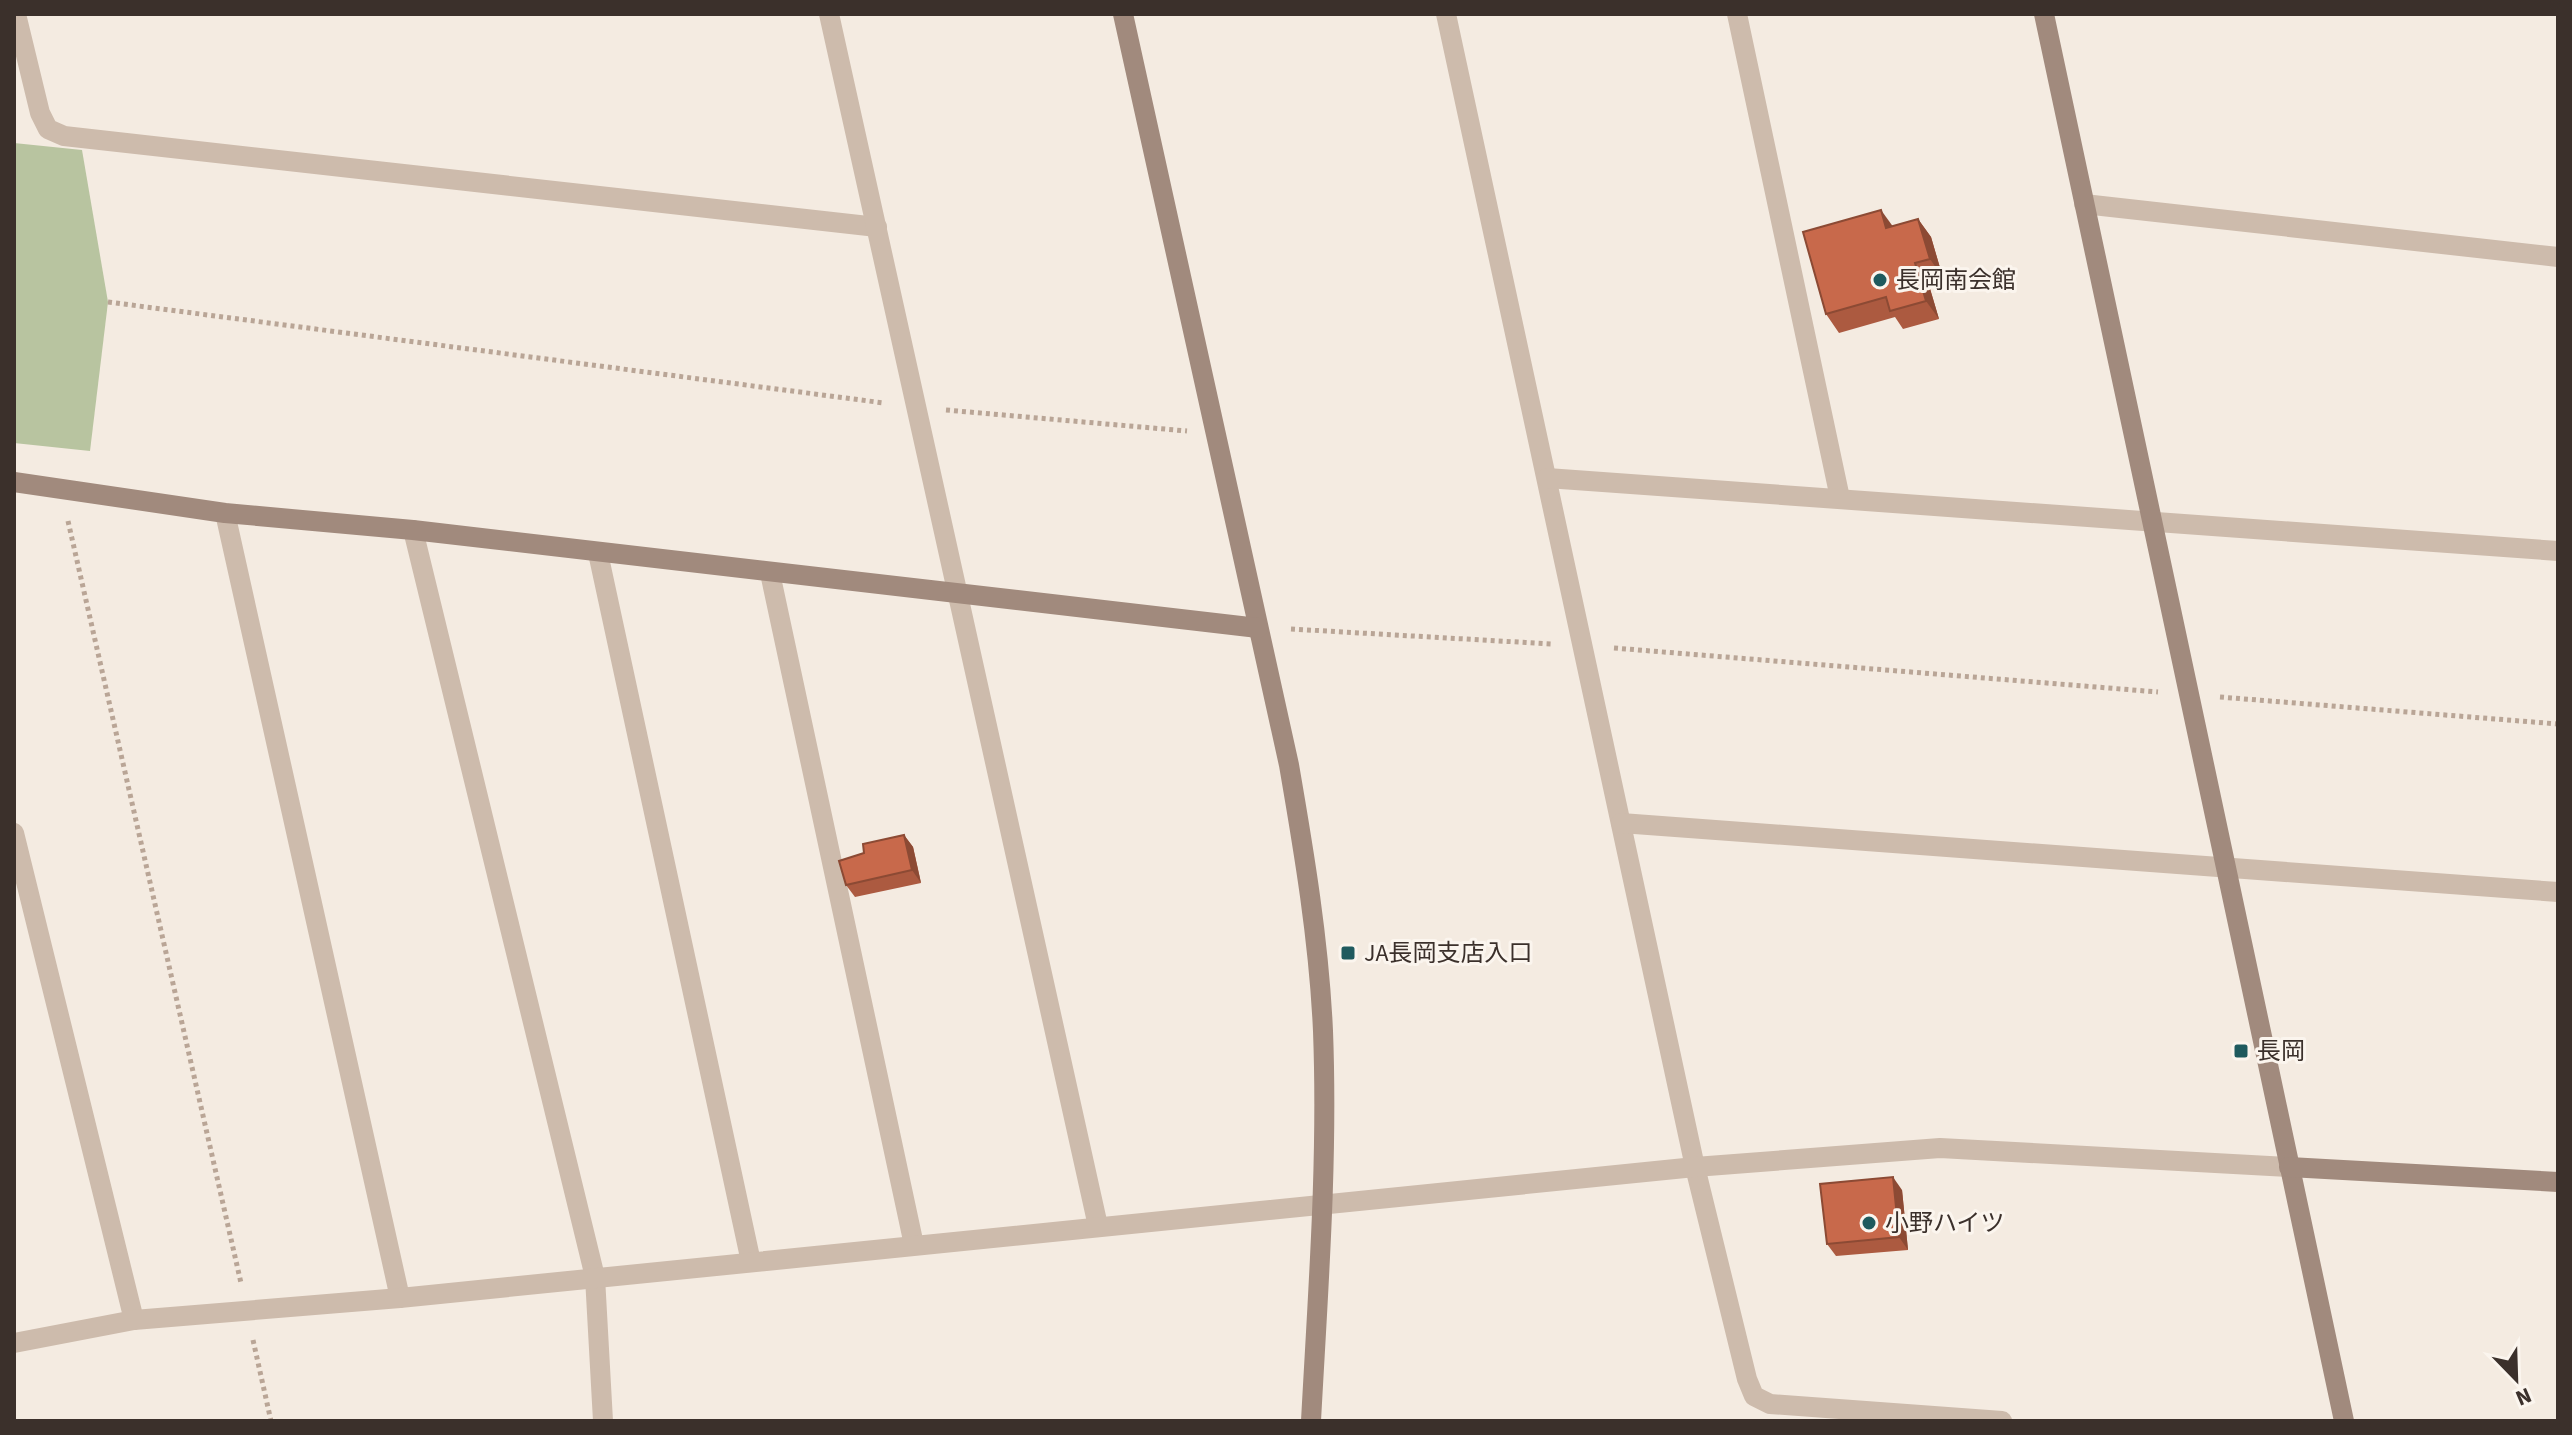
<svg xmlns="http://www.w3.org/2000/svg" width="2572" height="1435" viewBox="0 0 2572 1435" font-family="'Source Sans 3','Noto Sans JP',sans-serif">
  <rect width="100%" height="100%" fill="#f4ebe1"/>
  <polygon fill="#b8c4a0" points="14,143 82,150 108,302 90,451 14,443"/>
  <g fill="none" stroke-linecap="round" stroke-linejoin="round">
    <g stroke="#b9a596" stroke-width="5" stroke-dasharray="4 4" stroke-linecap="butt">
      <polyline points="108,302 884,403"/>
      <polyline points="946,410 1187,431"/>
      <polyline points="68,521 241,1283"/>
      <polyline points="1291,629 1552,644"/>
      <polyline points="1614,648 2158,692"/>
      <polyline points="2220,697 2558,724"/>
      <polyline points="253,1340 271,1421"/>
    </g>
    <g stroke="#cdbbac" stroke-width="20">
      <polyline points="16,14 40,113 48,129 64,136 877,227"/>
      <polyline points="829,14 1098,1226"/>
      <polyline points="1446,14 1695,1167 1747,1379 1754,1396 1770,1404 2002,1421"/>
      <polyline points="1737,14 1840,498"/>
      <polyline points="2084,204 2558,257"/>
      <polyline points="1547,478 2558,551"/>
      <polyline points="225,513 400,1298"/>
      <polyline points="413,530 595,1277 603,1421"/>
      <polyline points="598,553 751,1262"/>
      <polyline points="770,573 914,1245"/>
      <polyline points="1621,823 2558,892"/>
      <polyline points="14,833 134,1320"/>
      <polyline points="14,1343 134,1320 400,1298 1695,1167 1940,1148 2289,1167"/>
    </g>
    <g stroke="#a18a7d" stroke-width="20">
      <path d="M1123 14 1289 765C1304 852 1319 941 1323 1031 1328 1161 1318 1291 1311 1421"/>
      <polyline points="2044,14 2344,1421"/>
      <polyline points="14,482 225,513 413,530 1258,628"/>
      <polyline points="2289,1167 2558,1182"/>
    </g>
  </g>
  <g fill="#ac5a40">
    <polygon points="1918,219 1931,237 1943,278 1928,282 1939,319 1903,329 1895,317 1839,333 1826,314 1892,226"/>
    <polygon points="904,835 913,847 921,883 855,897 846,885 864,853"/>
    <polygon points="1902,1190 1908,1250 1836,1256 1827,1244"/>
  </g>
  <g fill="#8c4a34">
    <polygon points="1881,210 1894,228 1886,228"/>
    <polygon points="1918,219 1931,237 1943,278 1930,259"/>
    <polygon points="1915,263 1928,282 1939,319 1926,301"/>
    <polygon points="904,835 913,847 921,883 912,870"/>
    <polygon points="1893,1177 1902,1190 1908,1250 1899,1237"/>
  </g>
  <g fill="#c8694b" stroke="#8c4a34" stroke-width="2">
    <polygon points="1881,210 1886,228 1918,219 1930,259 1915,263 1926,301 1890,311 1886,297 1826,314 1803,232"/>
    <polygon points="904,835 912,870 846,885 839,861 864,853 863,844"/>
    <polygon points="1893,1177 1899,1237 1827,1244 1820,1184"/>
  </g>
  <g fill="#1f5a5e" stroke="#fbf5ee" stroke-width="3">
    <circle cx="1880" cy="280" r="8"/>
    <rect x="1340" y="945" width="16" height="16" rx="4"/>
    <rect x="2233" y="1043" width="16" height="16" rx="4"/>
    <circle cx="1869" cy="1223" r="8"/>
  </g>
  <g text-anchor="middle" stroke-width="6" stroke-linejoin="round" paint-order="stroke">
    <g font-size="24" fill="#3b302b" stroke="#fbf5ee" text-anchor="start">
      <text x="1896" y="288">長岡南会館</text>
      <text x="1364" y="961">JA長岡支店入口</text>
      <text x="2257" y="1059">長岡</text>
      <text x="1885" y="1231">小野ハイツ</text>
    </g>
  </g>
  <rect width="2572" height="1435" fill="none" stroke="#3b302b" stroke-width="32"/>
  <g transform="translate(2516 1379) rotate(157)" stroke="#fbf5ee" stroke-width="6" paint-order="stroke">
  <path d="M0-6L14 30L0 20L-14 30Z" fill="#3b302b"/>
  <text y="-12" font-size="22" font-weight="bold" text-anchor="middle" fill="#3b302b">N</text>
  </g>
</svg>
